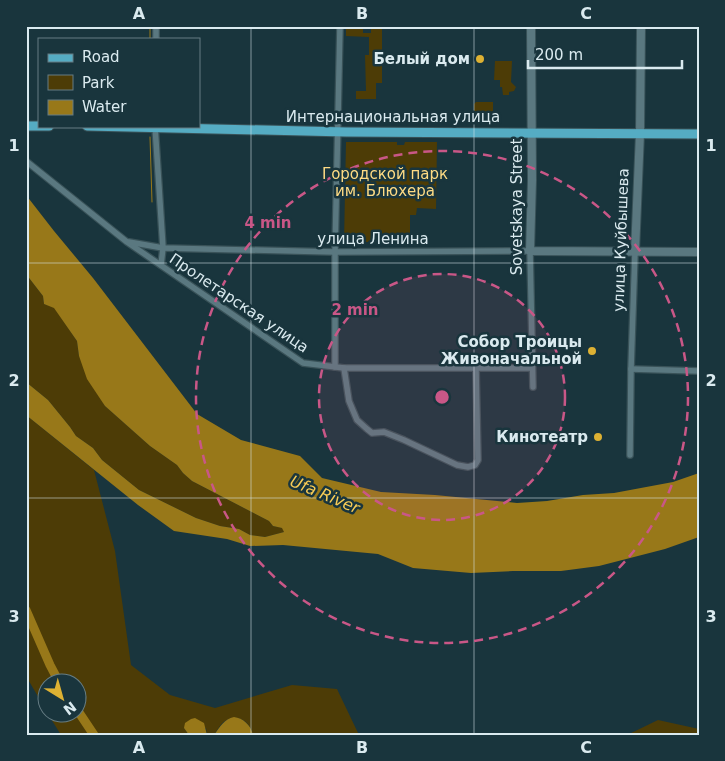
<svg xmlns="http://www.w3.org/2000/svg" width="725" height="761" viewBox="0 0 725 761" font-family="'DejaVu Sans',sans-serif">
  <rect width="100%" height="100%" fill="#19353d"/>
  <g fill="#4d3c06">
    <polygon points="346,26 363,26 363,33 371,33 371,26 382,26 382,83 376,83 376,99 356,99 356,91 366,91 365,55 369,55 369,37 346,36"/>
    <polygon points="495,61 512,61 511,82 516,87 514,91 509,92 509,95 503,95 502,87 500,87 500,80 494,80"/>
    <polygon points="476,102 493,102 493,122 474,122 474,104"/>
    <polygon points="346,142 397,142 397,145 404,145 405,142 437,142 436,209 417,208 416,215 410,215 410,242 344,242"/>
    <polygon points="26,274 43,296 44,304 54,307 77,341 79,356 105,406 150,446 177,465 183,473 192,481 269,521 273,526 283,528 284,532 265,537 250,535 239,529 220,526 196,518 139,490 102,460 93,448 76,436 70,427 48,400 26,382"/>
    <path d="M26 415 94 470 115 551 131 665 170 695 215 708 292 685 337 689 359 735H253C250 721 237 713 225 721 220 724 217 731 214 735H207L206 728H184L189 735H61L48 714H78V684H48L47 712 26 676Z"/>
    <polygon points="658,720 699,729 699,735 655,735 654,733 627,735"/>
  </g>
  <g fill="#987819">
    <polygon points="26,195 54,231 93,278 197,414 241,440 300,456 322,478 381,492 435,495 517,503 547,501 583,495 614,493 673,482 699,473 699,537 665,549 634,557 599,566 561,571 513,571 471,573 413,568 378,554 283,545 250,546 227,539 174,531 138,505 26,415 26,382 48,400 70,427 76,436 93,448 102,460 139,490 196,518 220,526 239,529 250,535 265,537 284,532 282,528 273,526 269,521 192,481 183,473 177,465 150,446 105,406 87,379 79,356 77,341 54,308 44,304 43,296 26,274"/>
    <path d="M234 717C243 718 251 725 253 735H214C220 727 224 719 234 717Z"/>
    <polygon points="195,718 204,723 207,735 189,735 184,728 185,723 191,719"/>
  </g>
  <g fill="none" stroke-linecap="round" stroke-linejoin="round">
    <g stroke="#987819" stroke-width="1">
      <polyline points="150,39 150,26"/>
      <polyline points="150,137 152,202"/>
    </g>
    <g stroke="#987819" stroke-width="9">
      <polyline points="26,610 50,665 60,684"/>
      <polyline points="78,711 94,735"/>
    </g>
    <defs>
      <g id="street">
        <polyline points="156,39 156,26"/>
        <polyline points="155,126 163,248 161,265"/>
        <polyline points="26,161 127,242 303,363 344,368 532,368"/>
        <polyline points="129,242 163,248 335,252 530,251 533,387"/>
        <polyline points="335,367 335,252 340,26"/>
        <polyline points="344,368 349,401 357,420 367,429 372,433 384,432 404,440 457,465 468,467 475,465 478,460 476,369"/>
        <polyline points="631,369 699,371"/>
        <polyline points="630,455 631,369 635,252"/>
      </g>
      <g id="secondary">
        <polyline points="531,26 532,180 530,251 699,252"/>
        <polyline points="635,252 640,133 641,26"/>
      </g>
      <g id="primary">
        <polyline points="26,126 49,126"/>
        <polyline points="87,126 346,132 699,134"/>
      </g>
    </defs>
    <use href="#street" stroke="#395258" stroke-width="8"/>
    <use href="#secondary" stroke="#395258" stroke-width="10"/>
    <use href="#primary" stroke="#395258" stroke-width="11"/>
    <use href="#street" stroke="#5a7880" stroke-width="5.5"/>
    <use href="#secondary" stroke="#5a7880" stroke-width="8"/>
    <use href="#primary" stroke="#55acc3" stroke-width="9"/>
  </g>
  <path fill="none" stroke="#daeaef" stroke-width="1" stroke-opacity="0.55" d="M251 26V735M474 26V735M26 263H699M26 498H699"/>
  <circle cx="442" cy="397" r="123" fill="#c95787" fill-opacity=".12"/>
  <g fill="none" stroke="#c95787" stroke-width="2.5" stroke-dasharray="9 6">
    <circle cx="442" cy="397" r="123"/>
    <circle cx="442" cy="397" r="246"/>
  </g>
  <g fill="#ddb133" stroke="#19353d" stroke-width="2">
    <circle cx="480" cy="59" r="5"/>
    <circle cx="592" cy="351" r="5"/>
    <circle cx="598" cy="437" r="5"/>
  </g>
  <g text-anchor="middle" stroke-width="5" stroke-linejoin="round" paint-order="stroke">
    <g font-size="15" font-weight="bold" fill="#daeaef" stroke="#19353d" text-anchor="end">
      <text x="470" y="64">Белый дом</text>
      <text x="582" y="347">Собор Троицы<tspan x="582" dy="17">Живоначальной</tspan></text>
      <text x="588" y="442">Кинотеатр</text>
    </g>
    <g font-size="15" fill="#daeaef" stroke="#19353d">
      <text x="393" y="122">Интернациональная улица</text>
      <text transform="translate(517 207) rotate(-90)" y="5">Sovetskaya Street</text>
      <text x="373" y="244">улица Ленина</text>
      <text transform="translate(621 240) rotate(-88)" y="5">улица Куйбышева</text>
      <text transform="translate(239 303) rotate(34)" y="5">Пролетарская улица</text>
    </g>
    <g font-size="15" fill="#fedb84" stroke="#19353d">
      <text x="385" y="179">Городской парк<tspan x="385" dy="17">им. Блюхера</tspan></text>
    </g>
    <g font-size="16" font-style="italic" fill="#f8cc56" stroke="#19353d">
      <text transform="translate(325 494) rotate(23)" y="6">Ufa River</text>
    </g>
  </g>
  <circle cx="442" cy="397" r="8" fill="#c95787" stroke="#19353d" stroke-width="2.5"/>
  <g font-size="15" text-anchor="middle" font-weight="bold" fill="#c95787" stroke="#19353d" stroke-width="5" stroke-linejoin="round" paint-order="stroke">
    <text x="268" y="228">4 min</text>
    <text x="355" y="315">2 min</text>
  </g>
  <rect width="725" height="761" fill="none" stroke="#19353d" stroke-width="55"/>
  <rect x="38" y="38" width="162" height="90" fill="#19353d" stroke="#667d84"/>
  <rect x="48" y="54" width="25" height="8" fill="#55acc3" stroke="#667d84"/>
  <text x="82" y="62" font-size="15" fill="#daeaef">Road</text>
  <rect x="48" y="75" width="25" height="15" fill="#4d3c06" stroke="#667d84"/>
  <text x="82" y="88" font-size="15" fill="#daeaef">Park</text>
  <rect x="48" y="100" width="25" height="15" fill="#987819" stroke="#667d84"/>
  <text x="82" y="112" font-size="15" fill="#daeaef">Water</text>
  <g transform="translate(62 698) rotate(143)"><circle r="24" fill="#19353d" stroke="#667d84"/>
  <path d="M0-4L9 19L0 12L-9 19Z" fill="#ddb133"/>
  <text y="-8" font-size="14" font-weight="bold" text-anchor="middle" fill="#daeaef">N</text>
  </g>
  <path d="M528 60v8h154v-8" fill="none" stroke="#daeaef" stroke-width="2.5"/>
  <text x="535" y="60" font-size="15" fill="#daeaef" stroke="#19353d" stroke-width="4" paint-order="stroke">200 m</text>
  <rect x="28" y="28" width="670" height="706" fill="none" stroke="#daeaef" stroke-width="2"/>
  <g font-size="16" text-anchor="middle" font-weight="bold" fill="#daeaef">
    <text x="139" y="19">A</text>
    <text x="362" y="19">B</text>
    <text x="586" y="19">C</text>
    <text x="14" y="151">1</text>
    <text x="711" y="151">1</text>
    <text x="14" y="386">2</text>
    <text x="711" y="386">2</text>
    <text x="14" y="622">3</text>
    <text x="711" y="622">3</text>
    <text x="139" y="753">A</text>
    <text x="362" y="753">B</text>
    <text x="586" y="753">C</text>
  </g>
</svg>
